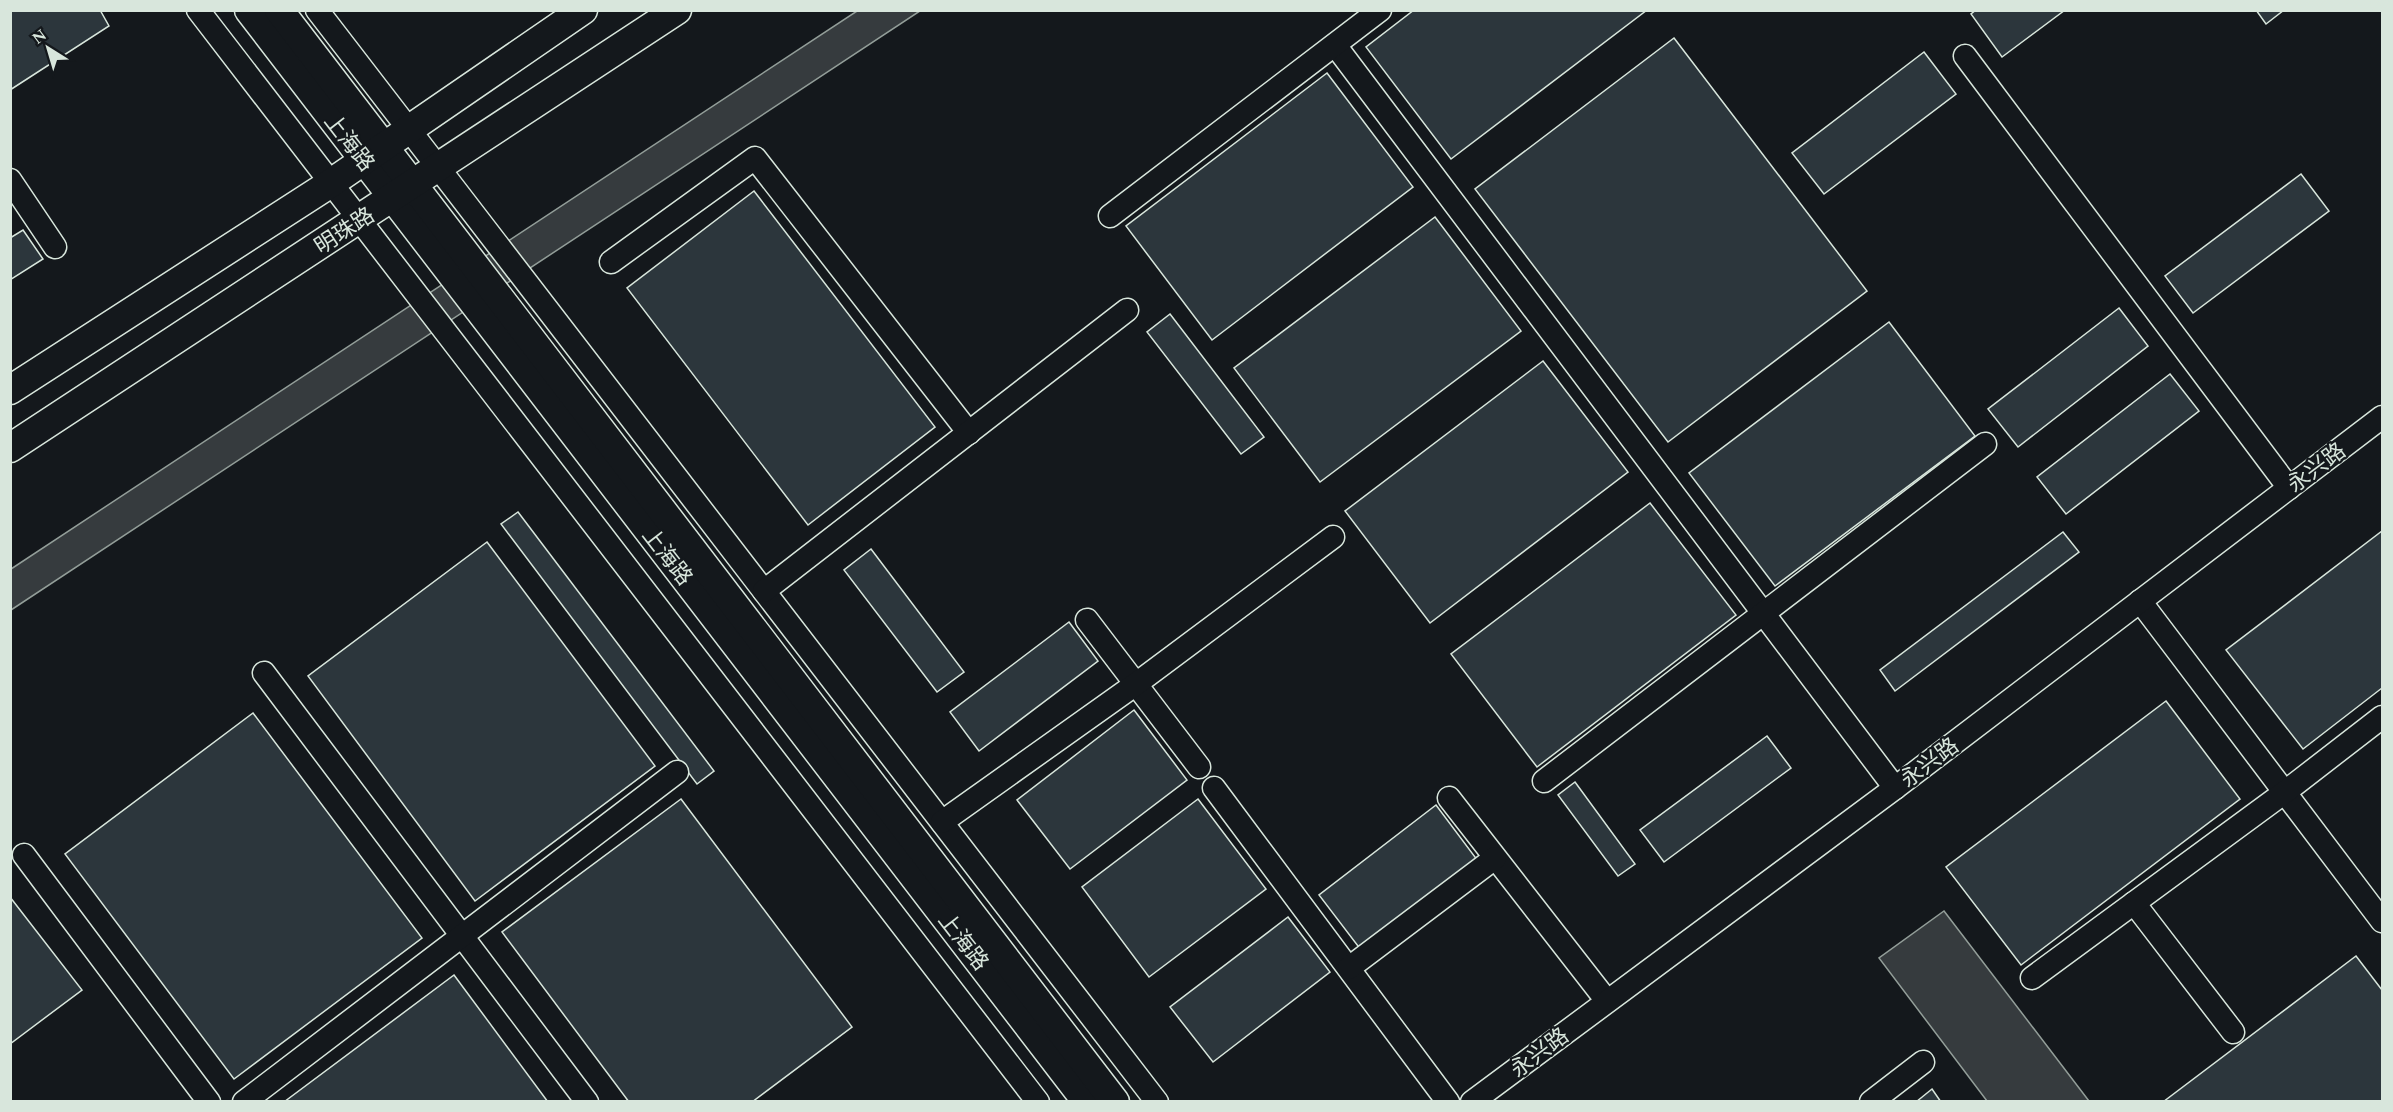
<svg xmlns="http://www.w3.org/2000/svg" width="2393" height="1112" viewBox="0 0 2393 1112" font-family="Spectral,'Noto Sans SC',serif">
  <rect width="100%" height="100%" fill="#14181c"/>
  <g fill="#363b3e" stroke="#939e99" stroke-width="1.5">
    <polygon points="857,11 920,11 11,610 11,569"/>
    <polygon points="1944,911 2089,1101 1987,1101 1879,958"/>
  </g>
  <g fill="#2c363c" stroke="#d8e6dc" stroke-width="1.5">
    <polygon points="10,10 100,10 109,26 10,90"/>
    <polygon points="1414,10 1647,10 1451,159 1366,47"/>
    <polygon points="1976,10 2065,10 2002,57 1971,14"/>
    <polygon points="2256,10 2284,10 2266,24"/>
    <polygon points="1674,38 1867,291 1668,442 1475,189"/>
    <polygon points="1924,52 1956,94 1824,194 1792,153"/>
    <polygon points="1327,73 1413,187 1212,340 1126,226"/>
    <polygon points="2301,174 2329,211 2193,313 2165,276"/>
    <polygon points="754,191 935,427 808,525 627,288"/>
    <polygon points="1435,217 1521,331 1320,482 1234,368"/>
    <polygon points="23,230 43,259 10,280 10,238"/>
    <polygon points="2119,308 2148,346 2018,447 1988,409"/>
    <polygon points="1170,314 1264,437 1241,454 1147,332"/>
    <polygon points="1889,322 1975,436 1775,586 1689,473"/>
    <polygon points="1543,361 1628,472 1430,623 1345,511"/>
    <polygon points="2170,374 2199,411 2066,514 2037,477"/>
    <polygon points="1650,503 1736,615 1537,767 1451,654"/>
    <polygon points="518,512 714,771 697,784 501,524"/>
    <polygon points="2382,531 2382,688 2303,749 2226,650"/>
    <polygon points="2063,532 2079,552 1895,691 1880,670"/>
    <polygon points="487,542 655,766 475,901 308,676"/>
    <polygon points="871,549 964,672 937,692 844,570"/>
    <polygon points="1069,622 1098,661 979,751 950,712"/>
    <polygon points="2166,701 2240,799 2021,965 1946,867"/>
    <polygon points="1134,710 1187,780 1070,869 1017,800"/>
    <polygon points="253,713 422,938 234,1079 65,854"/>
    <polygon points="1767,736 1791,768 1664,862 1640,830"/>
    <polygon points="1575,782 1635,864 1618,876 1558,795"/>
    <polygon points="681,799 852,1027 752,1102 629,1102 502,932"/>
    <polygon points="1198,799 1266,889 1149,977 1082,887"/>
    <polygon points="1436,805 1478,861 1361,950 1319,895"/>
    <polygon points="10,897 82,990 10,1044"/>
    <polygon points="1288,917 1330,972 1213,1062 1170,1007"/>
    <polygon points="2356,956 2382,990 2382,1102 2163,1102"/>
    <polygon points="454,975 548,1102 284,1102"/>
    <polygon points="1932,1089 1941,1102 1916,1102"/>
  </g>
  <g fill="none" stroke-linecap="round" stroke-linejoin="round">
    <defs>
      <g id="minor">
        <polyline points="198,10 1038,1102"/>
        <polyline points="317,10 1157,1102"/>
        <polyline points="1335,45 1895,788"/>
        <polyline points="1965,56 2289,488"/>
        <polyline points="10,180 55,247"/>
        <polyline points="1110,216 1380,10"/>
        <polyline points="611,262 755,158 969,433"/>
        <polyline points="764,591 1127,310"/>
        <polyline points="2140,601 2382,921"/>
        <polyline points="1087,620 1199,767"/>
        <polyline points="264,673 587,1102"/>
        <polyline points="1544,781 1985,444"/>
        <polyline points="1214,788 1448,1102"/>
        <polyline points="1449,798 1607,1001"/>
        <polyline points="942,822 1136,684 1333,537"/>
        <polyline points="24,855 209,1102"/>
        <polyline points="2134,903 2233,1032"/>
        <polyline points="1349,968 1495,858"/>
        <polyline points="2032,978 2285,792 2382,717"/>
        <polyline points="244,1102 677,772"/>
        <polyline points="1472,1102 1895,788 2382,417"/>
        <polyline points="1871,1102 1923,1062"/>
      </g>
      <g id="major">
        <polyline points="249,10 1087,1102"/>
        <polyline points="279,10 1115,1102"/>
        <polyline points="10,390 331,183 583,10"/>
        <polyline points="10,448 677,10"/>
      </g>
    </defs>
    <use href="#minor" stroke="#d8e6dc" stroke-width="25"/>
    <use href="#major" stroke="#d8e6dc" stroke-width="31"/>
    <use href="#minor" stroke="#14181c" stroke-width="22"/>
    <use href="#major" stroke="#14181c" stroke-width="28"/>
  </g>
  <g text-anchor="middle" stroke-width="4.5" stroke-linejoin="round" paint-order="stroke">
    <g font-size="22" fill="#d8e6dc" stroke="#14181c">
      <text transform="translate(350 142) rotate(52)" y="8">上海路</text>
      <text transform="translate(344 230) rotate(-33)" y="8">明珠路</text>
      <text transform="translate(2316 467) rotate(-37)" y="8">永兴路</text>
      <text transform="translate(668 556) rotate(52)" y="8">上海路</text>
      <text transform="translate(1929 762) rotate(-37)" y="8">永兴路</text>
      <text transform="translate(964 941) rotate(52)" y="8">上海路</text>
      <text transform="translate(1539 1052) rotate(-37)" y="8">永兴路</text>
    </g>
  </g>
  <rect width="2393" height="1112" fill="none" stroke="#d8e6dc" stroke-width="24"/>
  <g transform="translate(48 48) rotate(323)" stroke="#14181c" stroke-width="4.5" paint-order="stroke">
  <path d="M0-4.5L10 22L0 15L-10 22Z" fill="#d8e6dc"/>
  <text y="-9" font-size="16" font-weight="bold" text-anchor="middle" fill="#d8e6dc">N</text>
  </g>
</svg>
